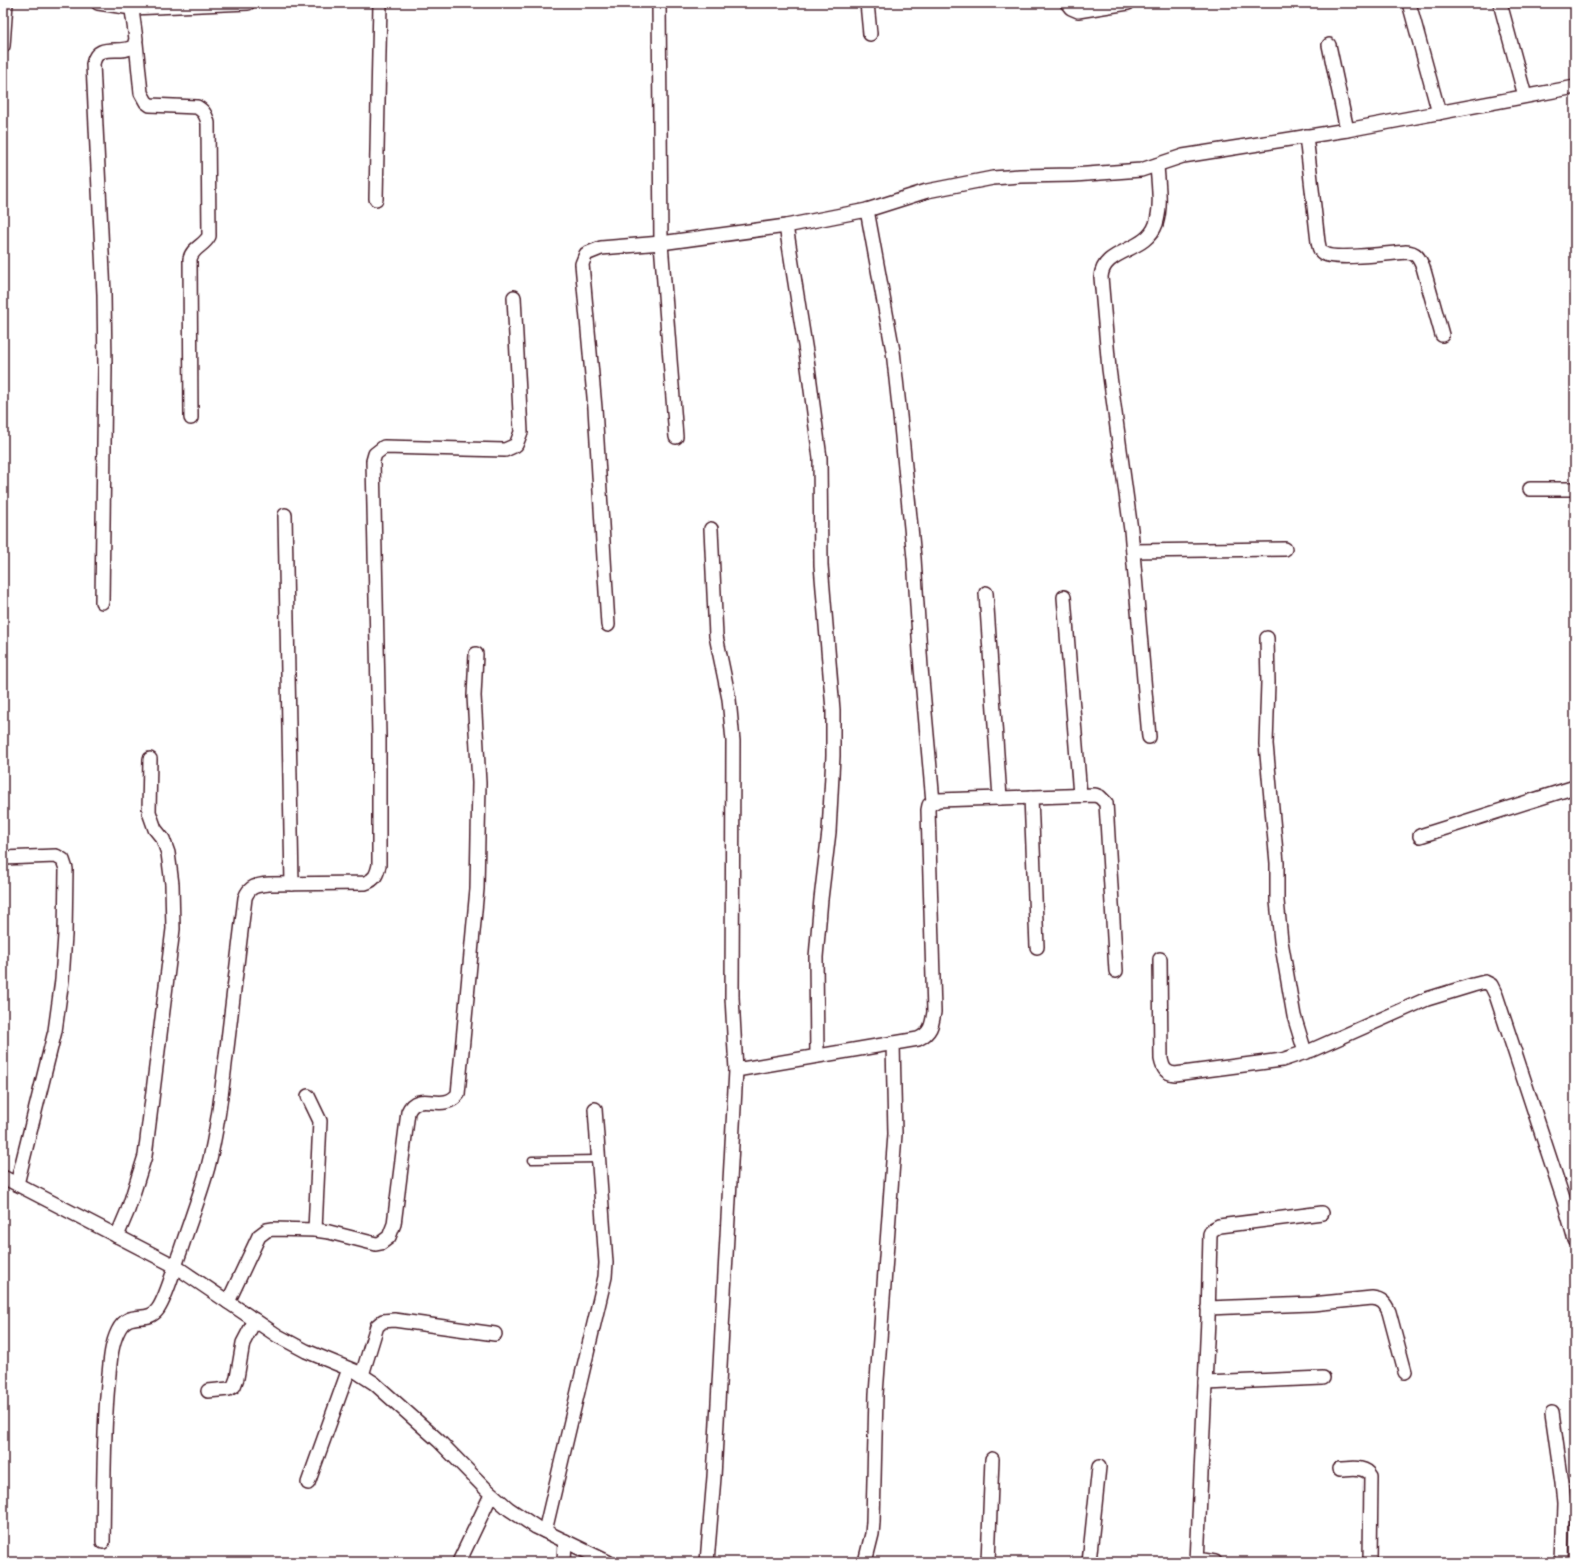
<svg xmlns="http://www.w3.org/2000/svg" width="1578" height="1565" viewBox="0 0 1578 1565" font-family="Caveat,sans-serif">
  <rect width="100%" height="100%" fill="#fff"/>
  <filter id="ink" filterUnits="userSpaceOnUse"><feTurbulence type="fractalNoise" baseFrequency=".025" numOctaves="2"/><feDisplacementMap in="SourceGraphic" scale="8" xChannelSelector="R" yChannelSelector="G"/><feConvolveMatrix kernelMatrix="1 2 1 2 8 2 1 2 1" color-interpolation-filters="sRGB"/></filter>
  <g filter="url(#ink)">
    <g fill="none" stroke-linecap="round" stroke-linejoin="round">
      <defs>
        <polyline id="service" points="532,1160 598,1159"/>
        <g id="minor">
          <polyline points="98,3 132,8 248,3"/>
          <polyline points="659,3 661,243 676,437"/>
          <polyline points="867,3 870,34"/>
          <polyline points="1067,3 1071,8 1078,11 1128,3"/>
          <polyline points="1409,3 1439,113"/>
          <polyline points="1500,3 1525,96"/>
          <path d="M136 43 141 93 146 102 150 105 197 107C204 111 206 115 208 123L209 236C204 246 192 248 190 259L191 418"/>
          <polyline points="1329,45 1347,130"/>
          <polyline points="3,46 6,3"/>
          <path d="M1306 136 1318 242C1319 246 1319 251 1323 253 1333 261 1391 253 1406 252 1416 252 1419 258 1423 267L1442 335"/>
          <polyline points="376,199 380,3"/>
          <polyline points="867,210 893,351 900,416 914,558 921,668 933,802"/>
          <polyline points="786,226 806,352 820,458 821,565 833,710 833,756 829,832 821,899 816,957 817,1056"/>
          <polyline points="1530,489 1575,489"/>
          <polyline points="285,515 292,884"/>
          <polyline points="1133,551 1285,549"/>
          <polyline points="986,593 1000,798"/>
          <polyline points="1064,597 1080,795"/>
          <path d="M102 602 105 367 104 294 93 64C97 41 121 56 134 46L136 39 131 3"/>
          <polyline points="608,625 595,408 582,264 586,254 601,248 661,243 786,226 867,210 927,191 993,178 1020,176 1074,175 1141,170 1183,156 1347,130 1575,87"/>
          <polyline points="1267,638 1268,682 1266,744 1277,863 1277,901 1281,941 1294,1016 1305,1052"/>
          <path d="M1149 737 1131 530 1109 369 1101 277C1103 248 1146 253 1156 224 1162 205 1158 184 1157 165"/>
          <polyline points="1031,797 1037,947"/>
          <polyline points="1420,836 1575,787"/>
          <polyline points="3,858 56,856 63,860 66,869 65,935 62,980 55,1031 17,1184"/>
          <path d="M1160 959 1161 1059C1163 1069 1166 1073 1175 1074L1282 1060 1312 1050 1427 999 1473 985 1485 982 1491 985 1496 995 1564 1201 1575 1240"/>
          <path d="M736 1070 918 1039C931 1033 932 1025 934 1012L928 810 929 805 938 800 1095 795 1100 797 1106 803 1116 971"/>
          <polyline points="308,1096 320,1121 315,1230"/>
          <polyline points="3,1177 175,1266 278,1336 306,1351 357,1372 374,1383 439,1441 486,1489 509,1509 536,1527 608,1562"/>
          <polyline points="117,1236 128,1210 145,1156 173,929 172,884 168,853 163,839 155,829 149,812 150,759"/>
          <path d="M228 1302 259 1236 267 1230 273 1229 315 1230 329 1232 376 1244 381 1243 389 1237 394 1224 408 1112C418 1089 443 1114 458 1094L477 889 479 783 474 696 476 654"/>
          <path d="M1208 1308 1312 1304 1372 1298C1382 1299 1385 1303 1389 1312L1405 1372"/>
          <polyline points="362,1375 377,1326 383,1321 394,1320 495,1334"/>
          <polyline points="1205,1383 1323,1378"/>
          <polyline points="208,1391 229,1389 234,1386 237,1378 243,1343 255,1320"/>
          <polyline points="1552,1413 1562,1483 1564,1505 1562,1562"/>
          <path d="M1339 1469C1350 1469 1365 1465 1371 1476L1370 1562"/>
          <polyline points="308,1483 349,1369"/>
          <polyline points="545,1531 605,1277 606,1263 595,1109"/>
          <path d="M103 1542C104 1490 103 1437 108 1384 110 1367 110 1347 118 1331 129 1308 147 1325 158 1309 167 1296 174 1268 180 1252 189 1224 200 1196 208 1167 218 1128 222 1088 227 1048 233 998 239 948 245 898 249 886 257 885 269 884L365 883C375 880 377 874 379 865V736L373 461 375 454 384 447 505 450 516 445 521 432 514 297"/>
          <polyline points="1197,1559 1215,1562"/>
          <polyline points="459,1562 491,1495"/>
          <polyline points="564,1562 565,1541"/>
          <polyline points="707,1562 714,1477 736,1070 732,997 733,741 729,699 716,636 711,529"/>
          <polyline points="865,1562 872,1534 873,1522 876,1394 895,1134 893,1043"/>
          <polyline points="988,1562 992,1459"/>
          <polyline points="1089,1562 1099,1467"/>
          <polyline points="1197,1562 1208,1319 1210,1234 1212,1230 1219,1226 1322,1213"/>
        </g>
      </defs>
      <use href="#service" stroke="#4a1f2b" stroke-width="9"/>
      <use href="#minor" stroke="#4a1f2b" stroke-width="16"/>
      <use href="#service" stroke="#fff" stroke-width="6"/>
      <use href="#minor" stroke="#fff" stroke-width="13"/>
    </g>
  </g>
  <rect width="1578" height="1565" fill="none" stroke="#fff" stroke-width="16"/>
  <rect x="8" y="8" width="1562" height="1549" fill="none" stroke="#4a1f2b" stroke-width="1.5" filter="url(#ink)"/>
</svg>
